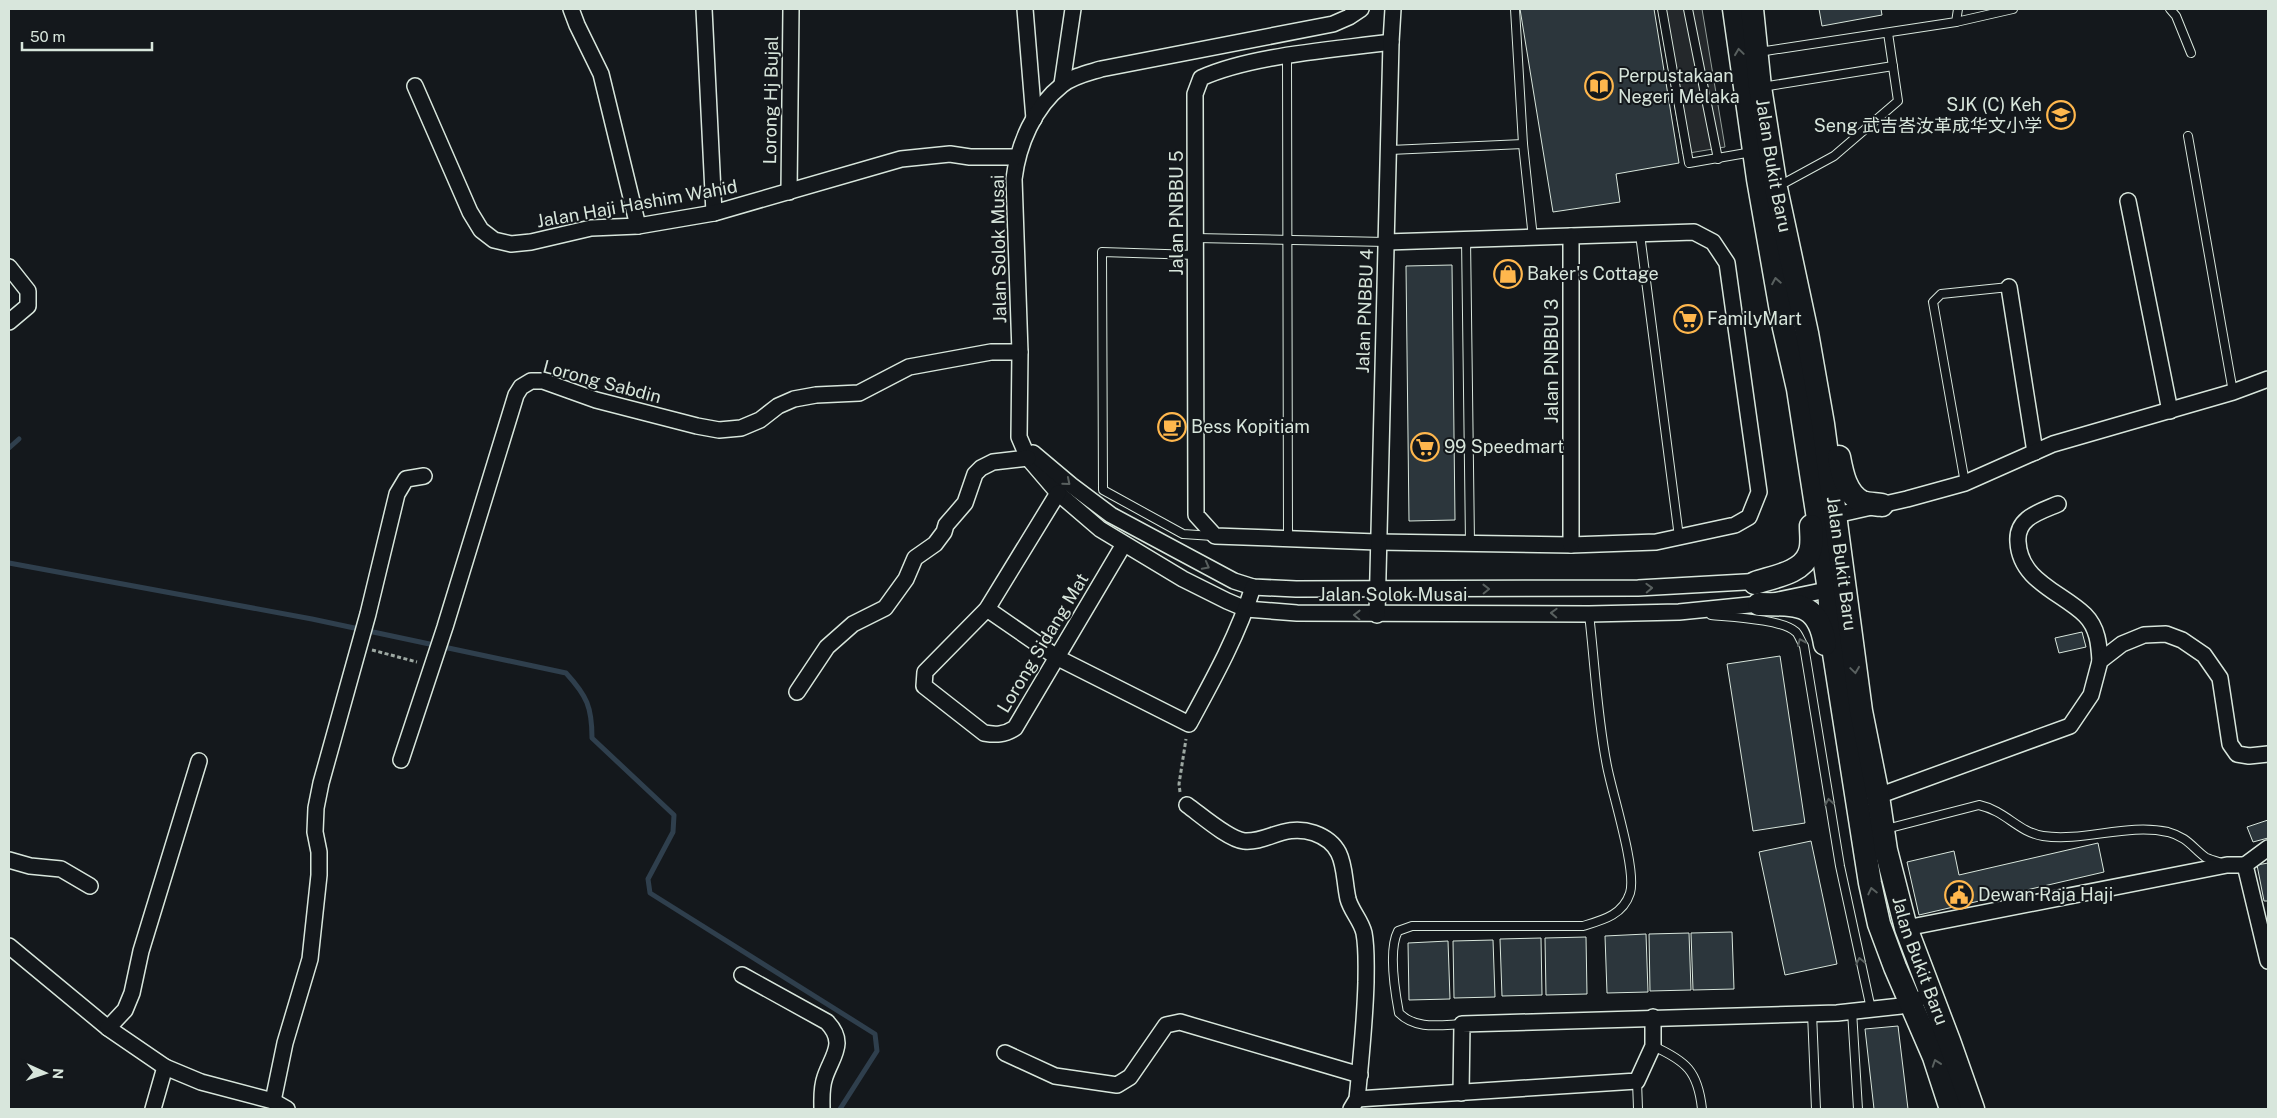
<svg xmlns="http://www.w3.org/2000/svg" width="2277" height="1118" viewBox="0 0 2277 1118" font-family="'Public Sans','Noto Sans SC',sans-serif">
  <rect width="100%" height="100%" fill="#14181c"/>
  <polygon fill="#24282b" stroke="#939e99" points="1658,9 1702,9 1725,147 1683,154"/>
  <g fill="none" stroke-linecap="round" stroke-linejoin="round">
    <g stroke="#2f3f4d" stroke-width="5">
      <polyline points="9,448 19,439"/>
      <path d="M9 563 312 619 566 673C587 696 592 707 592 738L674 815 673 832 648 879 650 893 875 1034 877 1051 840 1109"/>
    </g>
  </g>
  <g fill="#2c363c" stroke="#d8e6dc">
    <polygon points="1520,9 1654,9 1679,163 1616,174 1620,202 1553,212"/>
    <polygon points="1819,9 1881,9 1882,15 1822,26"/>
    <polygon points="1452,265 1455,520 1409,521 1406,266"/>
    <polygon points="2082,632 2086,647 2059,653 2055,638"/>
    <polygon points="1780,656 1805,823 1753,831 1727,664"/>
    <polygon points="2268,820 2268,838 2253,842 2247,827"/>
    <polygon points="1811,841 1837,964 1785,975 1759,852"/>
    <polygon points="2098,843 2104,872 1919,915 1907,862 1954,851 1959,875"/>
    <polygon points="2268,863 2268,901 2264,901 2257,865"/>
    <polygon points="1732,932 1734,989 1693,990 1691,933"/>
    <polygon points="1689,933 1691,990 1650,991 1649,934"/>
    <polygon points="1646,934 1648,992 1607,993 1605,936"/>
    <polygon points="1586,937 1587,994 1546,995 1545,938"/>
    <polygon points="1541,938 1542,995 1502,996 1500,939"/>
    <polygon points="1493,940 1495,997 1454,998 1453,941"/>
    <polygon points="1448,941 1450,999 1409,1000 1408,943"/>
    <polygon points="1898,1026 1908,1109 1874,1109 1865,1029"/>
  </g>
  <g fill="none" stroke-linecap="round" stroke-linejoin="round">
    <defs>
      <g id="service">
        <polyline points="1515,9 1523,144 1533,238"/>
        <polyline points="1662,9 1689,163 1752,152"/>
        <polyline points="1688,9 1718,159"/>
        <polyline points="2170,9 2176,16 2191,53"/>
        <polyline points="1956,22 2013,9"/>
        <polyline points="1759,52 1956,22 1958,9"/>
        <polyline points="1287,56 1288,539"/>
        <polyline points="1762,87 1893,66"/>
        <polyline points="2188,136 2233,392"/>
        <polyline points="1390,150 1523,144"/>
        <polyline points="1777,187 1834,156 1898,101 1888,33"/>
        <polyline points="1640,234 1679,537"/>
        <polyline points="1196,238 1386,242"/>
        <polyline points="1466,238 1470,543"/>
        <polyline points="1196,255 1102,252 1103,490 1183,534 1213,536"/>
        <polyline points="1965,483 1933,302 1941,294 2009,287"/>
        <path d="M1711 615C1731 617 1782 619 1796 632 1799 635 1801 642 1804 646L1840 866 1871 1009"/>
        <path d="M1886 829 1979 805C2006 811 2018 832 2043 836 2084 842 2127 823 2168 832 2187 837 2192 847 2205 857 2210 860 2218 861 2223 864"/>
        <polyline points="1852,1011 1858,1109"/>
        <polyline points="1812,1013 1816,1109"/>
        <path d="M1462 1024C1440 1025 1416 1030 1399 1013 1395 992 1388 950 1398 931L1412 926H1583C1603 920 1623 915 1630 893 1637 870 1612 793 1607 766 1597 716 1595 665 1589 614"/>
        <path d="M1653 1046C1686 1061 1698 1071 1702 1109"/>
        <polyline points="1637,1081 1638,1109"/>
      </g>
      <g id="minor">
        <polyline points="571,9 577,25 601,74 638,226"/>
        <polyline points="704,9 714,213"/>
        <polyline points="1025,9 1034,119"/>
        <path d="M1361 9 1349 17 1333 24 1101 69C1088 73 1073 76 1062 85 1034 107 1018 145 1014 179L1020 352 1019 437 1028 458 1058 493 1100 529 1183 579 1227 601 1246 609 1297 613 1589 614 1679 612 1759 604 1836 588"/>
        <polyline points="1062,84 1073,9"/>
        <polyline points="415,86 470,212 481,230 494,240 511,244 531,242 591,228 638,226 714,213 901,159 950,154 970,157 1016,157"/>
        <polyline points="789,192 791,9"/>
        <polyline points="2128,201 2170,411"/>
        <path d="M1386 242 1694 232 1713 242 1727 263 1759 492 1749 517 1735 525 1656 542 1571 545 1377 542 1215 536 1196 515 1195 94 1201 78C1252 55 1333 50 1391 42"/>
        <polyline points="9,267 28,291 28,306 9,322"/>
        <polyline points="2009,287 2035,452"/>
        <polyline points="1033,453 1071,485 1111,515 1234,581 1253,587 1296,589 1638,588 1763,581"/>
        <path d="M1058 493 987 609 925 672 924 686 984 733C996 735 1004 735 1015 728L1124 544"/>
        <path d="M2058 504C2039 512 2016 518 2018 542 2020 581 2061 592 2085 615 2098 628 2099 645 2100 661"/>
        <polyline points="1827,517 1907,499 1965,483 2053,444 2233,392 2268,379"/>
        <polyline points="1571,545 1571,236"/>
        <path d="M987 609 1058 658 1189 724C1213 680 1238 635 1253 587"/>
        <polyline points="1377,615 1391,42 1393,9"/>
        <polyline points="797,692 827,647 853,624 885,608 906,579 915,558 935,544 944,532 946,525 965,503 975,474 981,468 993,462 1028,458"/>
        <polyline points="401,760 445,627 516,395 521,387 531,381 543,381 596,400 697,426 719,430 741,428 760,420 778,406 794,399 816,395 859,393 909,367 991,352 1020,352"/>
        <polyline points="1878,796 2070,726 2091,695 2100,661 2122,644 2144,635 2166,634 2182,640 2204,655 2220,678 2230,744 2237,754 2249,756 2268,754"/>
        <path d="M1187 805C1201 815 1228 839 1244 841 1268 843 1284 823 1314 833 1348 845 1342 872 1348 899 1351 911 1361 920 1364 933 1367 949 1366 966 1366 982 1365 1021 1361 1060 1357 1099L1351 1109"/>
        <polyline points="2268,848 2245,865 2268,961"/>
        <polyline points="9,860 30,866 61,869 90,886"/>
        <polyline points="1906,928 2227,865 2245,865"/>
        <polyline points="9,946 108,1028 165,1067 201,1082 273,1101 287,1109"/>
        <path d="M742 975 827 1022C847 1043 832 1056 825 1077 821 1088 822 1098 822 1109"/>
        <polyline points="108,1028 125,1010 132,993 141,951 199,761"/>
        <polyline points="1005,1053 1055,1076 1117,1085 1130,1077 1166,1025 1180,1022 1360,1075"/>
        <polyline points="1461,1093 1462,1024 1837,1013 1901,1006 1919,999"/>
        <polyline points="1357,1099 1637,1081 1653,1046 1653,1017"/>
        <polyline points="273,1101 285,1043 310,959 319,875 319,852 315,832 316,808 321,783 368,614 397,494 406,479 424,476"/>
        <polyline points="153,1109 165,1067"/>
      </g>
      <g id="secondary">
        <polyline points="1734,9 1758,179 1784,328 1798,389 1829,590 1833,647 1870,883 1879,924 1895,967 1934,1057 1951,1109"/>
        <path id="s1" d="M1752 9 1760 87 1776 188 1807 333 1823 424 1861 711 1878 796 1886 850 1906 928 1949 1041 1973 1109"/>
        <path d="M1839 457C1842 473 1846 494 1862 502 1867 504 1876 504 1882 505"/>
        <path d="M1755 583C1772 577 1802 573 1809 554 1813 546 1811 535 1811 526"/>
        <path d="M1759 604C1795 605 1818 600 1825 644"/>
      </g>
    </defs>
    <use href="#service" stroke="#d8e6dc" stroke-width="10"/>
    <use href="#minor" stroke="#d8e6dc" stroke-width="18"/>
    <use href="#secondary" stroke="#d8e6dc" stroke-width="25"/>
    <g stroke="#9da8a2" stroke-width="3" stroke-dasharray="4 2.5" stroke-linecap="butt">
      <polyline points="372,650 417,662"/>
      <polyline points="1180,792 1179,784 1186,739"/>
    </g>
    <use href="#service" stroke="#14181c" stroke-width="8"/>
    <use href="#minor" stroke="#14181c" stroke-width="15"/>
    <use href="#secondary" stroke="#14181c" stroke-width="22"/>
  </g>
  <defs><path id="oneway-chevron" d="M-2-3.5L2.5 0L-2 3.5" fill="none" stroke-width="1.6" stroke-linecap="round" stroke-linejoin="round" transform="scale(1.25)"/></defs>
  <g stroke="#59605f">
    <use href="#oneway-chevron" transform="translate(1739 52) rotate(-98)"/>
    <use href="#oneway-chevron" transform="translate(1776 281) rotate(-100)"/>
    <use href="#oneway-chevron" transform="translate(1067 482) rotate(40)"/>
    <use href="#oneway-chevron" transform="translate(1206 566) rotate(28)"/>
    <use href="#oneway-chevron" transform="translate(1649 588) rotate(-2)"/>
    <use href="#oneway-chevron" transform="translate(1486 589) rotate(-1)"/>
    <use href="#oneway-chevron" transform="translate(1554 613) rotate(-178)"/>
    <use href="#oneway-chevron" transform="translate(1357 615) rotate(-179)"/>
    <use href="#oneway-chevron" transform="translate(1801 642) rotate(-114)"/>
    <use href="#oneway-chevron" transform="translate(1855 670) rotate(82)"/>
    <use href="#oneway-chevron" transform="translate(1829 802) rotate(-99)"/>
    <use href="#oneway-chevron" transform="translate(1872 891) rotate(-103)"/>
    <use href="#oneway-chevron" transform="translate(1860 961) rotate(-102)"/>
    <use href="#oneway-chevron" transform="translate(1936 1063) rotate(-109)"/>
  </g>
  <defs>
    <symbol id="library-ring" viewBox="-11 -11 22 22"><circle r="9.5" fill="#14181c" stroke="#ffb74d" stroke-width="1.5"/><path d="M-6-4Q-3-5.5-.7-3.5V5Q-3 3-6 4ZM6-4Q3-5.5 .7-3.5V5Q3 3 6 4Z" fill="#ffb74d"/></symbol>
    <symbol id="school-ring" viewBox="-11 -11 22 22"><circle r="9.5" fill="#14181c" stroke="#ffb74d" stroke-width="1.5"/><path d="M0-5L7-2L0 1L-7-2ZM-4 1L0 2.5L4 1V4Q0 6-4 4Z" fill="#ffb74d"/></symbol>
    <symbol id="shop-ring" viewBox="-11 -11 22 22"><circle r="9.5" fill="#14181c" stroke="#ffb74d" stroke-width="1.5"/><path d="M-5-2.5h2.3a2.7 3.5 0 0 1 5.4 0H5L5.5 6h-11ZM-1.5-2.5h3a1.5 2.3 0 0 0-3 0Z" fill="#ffb74d"/></symbol>
    <symbol id="supermarket-ring" viewBox="-11 -11 22 22"><circle r="9.5" fill="#14181c" stroke="#ffb74d" stroke-width="1.5"/><path d="M-6-5.5h2.5l.6 2H6L4.5 2H-2.5L-4.4-4H-6ZM-1.5 3.2a1.3 1.3 0 1 0 .1 0ZM3 3.2a1.3 1.3 0 1 0 .1 0Z" fill="#ffb74d"/></symbol>
    <symbol id="cafe-ring" viewBox="-11 -11 22 22"><circle r="9.5" fill="#14181c" stroke="#ffb74d" stroke-width="1.5"/><path d="M-5.5-4.5H6V0H3Q3 3.5 0 3.5H-2.5Q-5.5 3.5-5.5 0ZM3-3.2v2h1.7v-2ZM-6 4.5H4V6H-6Z" fill="#ffb74d"/></symbol>
    <symbol id="civic-ring" viewBox="-11 -11 22 22"><circle r="9.5" fill="#14181c" stroke="#ffb74d" stroke-width="1.5"/><path d="M-.6-6.5H3V-4.5H.6V-3L4-1V1h2V6H-6V1h2V-1L-.6-3ZM-1.2 2.5V6h2.4V2.5Z" fill="#ffb74d"/></symbol>
  </defs>
  <g fill-rule="evenodd">
    <use href="#library-ring" x="1583" y="70" width="32" height="32"/>
    <use href="#school-ring" x="2045" y="99" width="32" height="32"/>
    <use href="#shop-ring" x="1492" y="258" width="32" height="32"/>
    <use href="#supermarket-ring" x="1672" y="303" width="32" height="32"/>
    <use href="#cafe-ring" x="1156" y="411" width="32" height="32"/>
    <use href="#supermarket-ring" x="1409" y="431" width="32" height="32"/>
    <use href="#civic-ring" x="1943" y="879" width="32" height="32"/>
  </g>
  <g text-anchor="middle" stroke-width="4" stroke-linejoin="round" paint-order="stroke">
    <g font-size="18" fill="#d8e6dc" stroke="#14181c" text-anchor="start">
      <text x="1618" y="82">Perpustakaan<tspan x="1618" dy="21">Negeri Melaka</tspan></text>
      <text x="2042" y="111" text-anchor="end">SJK (C) Keh<tspan x="2042" dy="21">Seng 武吉峇汝革成华文小学</tspan></text>
      <text x="1527" y="280">Baker's Cottage</text>
      <text x="1707" y="325">FamilyMart</text>
      <text x="1191" y="433">Bess Kopitiam</text>
      <text x="1444" y="453">99 Speedmart</text>
      <text x="1978" y="901">Dewan Raja Haji</text>
    </g>
    <g font-size="18" fill="#d8e6dc" stroke="#14181c">
      <text transform="translate(771 100) rotate(-89)" y="6">Lorong Hj Bujal</text>
      <text dy="6" stroke="none"><textPath href="#s1" startOffset="158">Jalan Bukit Baru</textPath></text>
      <text transform="translate(637 204) rotate(-10)" y="6">Jalan Haji Hashim Wahid</text>
      <text transform="translate(1177 213) rotate(-90)" y="6">Jalan PNBBU 5</text>
      <text transform="translate(999 249) rotate(-91)" y="6">Jalan Solok Musai</text>
      <text transform="translate(1365 311) rotate(-88)" y="6">Jalan PNBBU 4</text>
      <text transform="translate(1552 361) rotate(-90)" y="6">Jalan PNBBU 3</text>
      <text transform="translate(602 382) rotate(15)" y="6">Lorong Sabdin</text>
      <text dy="6" stroke="none"><textPath href="#s1" startOffset="562">Jalan Bukit Baru</textPath></text>
      <text x="1393" y="601">Jalan Solok Musai</text>
      <text transform="translate(1043 643) rotate(-59)" y="6">Lorong Sidang Mat</text>
      <text dy="6" stroke="none"><textPath href="#s1" startOffset="968">Jalan Bukit Baru</textPath></text>
    </g>
  </g>
  <rect width="2277" height="1118" fill="none" stroke="#d8e6dc" stroke-width="20"/>
  <g transform="translate(45 1073) rotate(93)" stroke="#14181c" stroke-width="4" paint-order="stroke">
  <path d="M0-4L9 19L0 12L-9 19Z" fill="#d8e6dc"/>
  <text y="-8" font-size="14" font-weight="bold" text-anchor="middle" fill="#d8e6dc">N</text>
  </g>
  <path d="M22 42v8h130v-8" fill="none" stroke="#d8e6dc" stroke-width="2.5"/>
  <text x="30" y="42" font-size="15" fill="#d8e6dc" stroke="#14181c" stroke-width="4" paint-order="stroke">50 m</text>
</svg>
